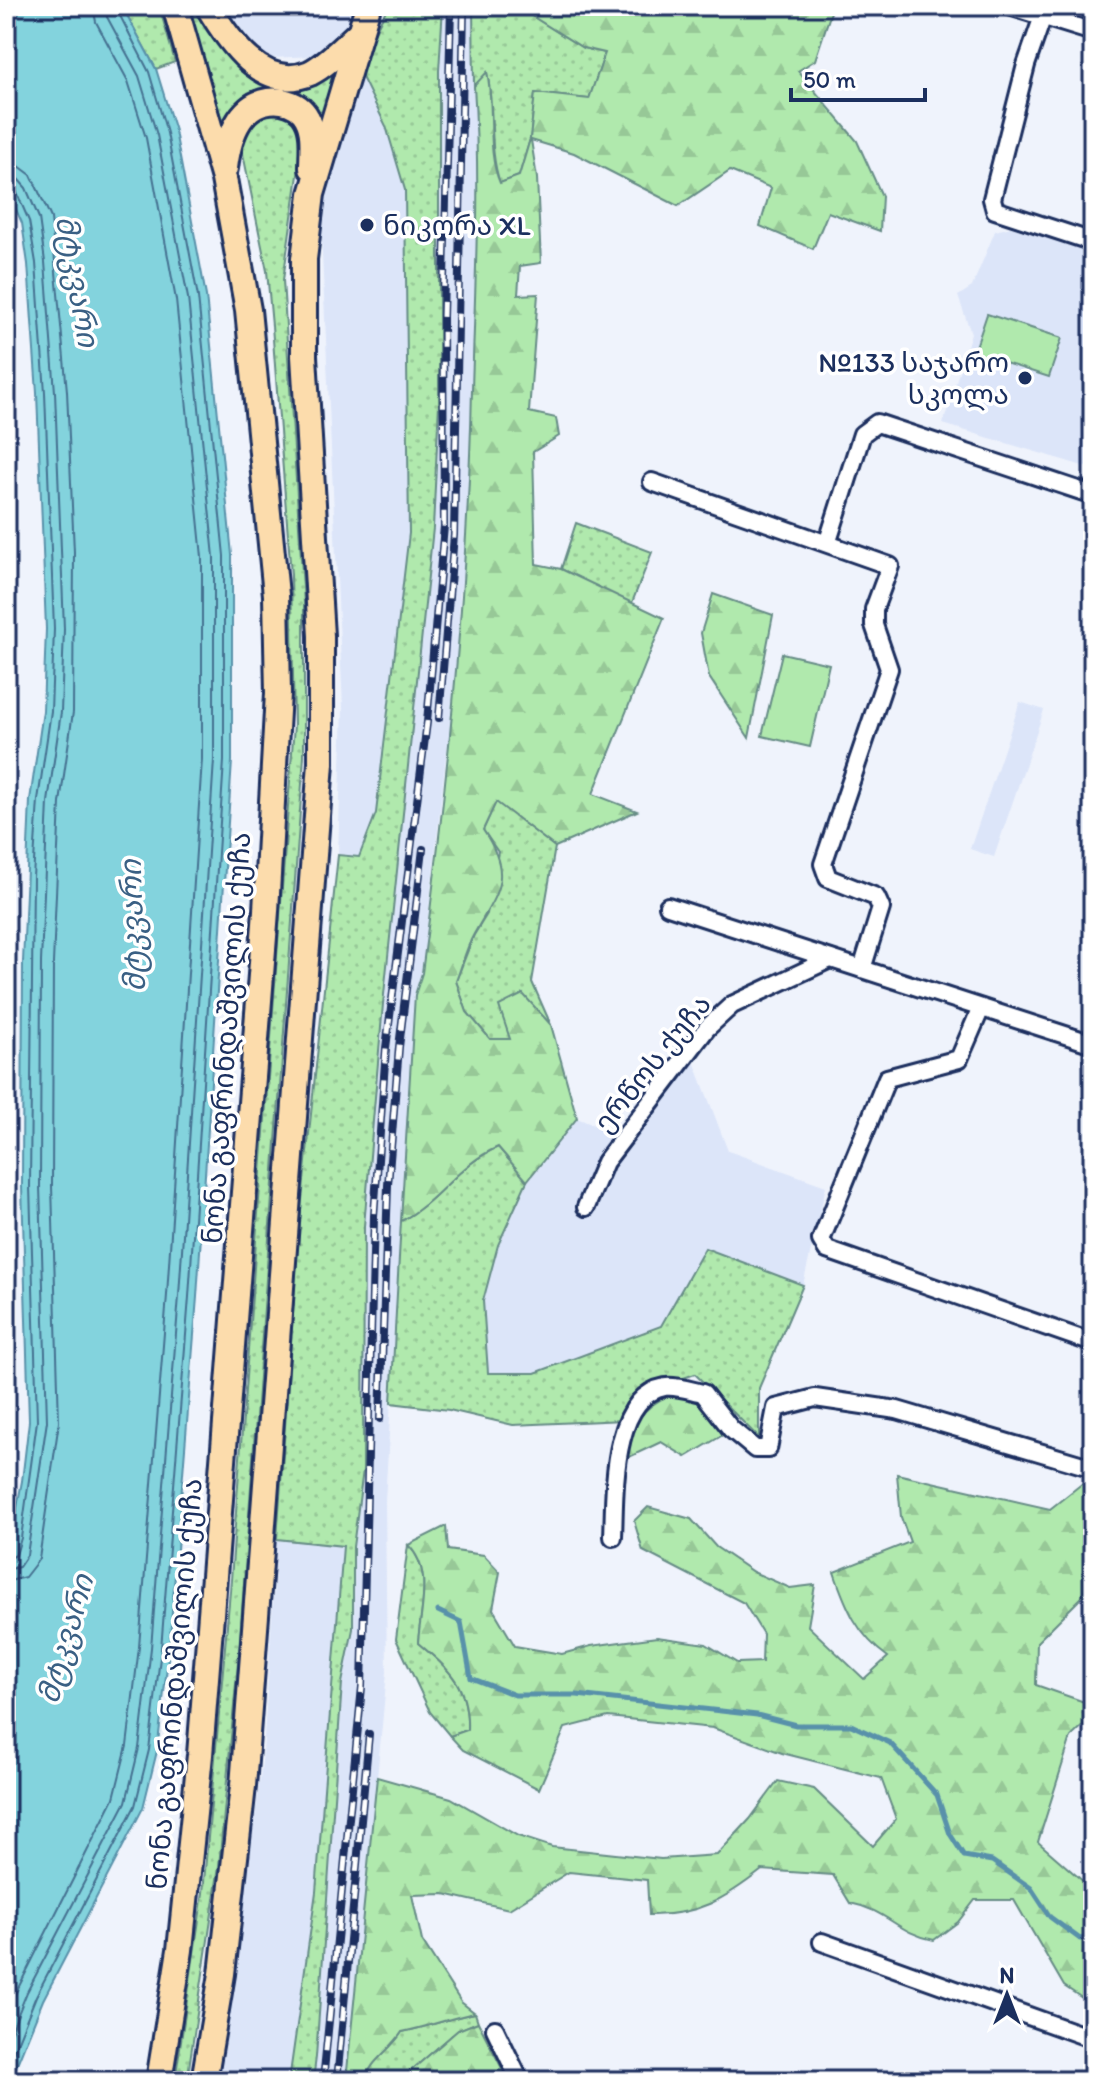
<svg xmlns="http://www.w3.org/2000/svg" width="1099" height="2087" viewBox="0 0 1099 2087" font-family="Itim,'Noto Sans Georgian',sans-serif">
  <defs>
    <pattern id="grass-dots" width="8" height="8" patternUnits="userSpaceOnUse" patternTransform="scale(2)"><rect width="8" height="8" fill="#b0e9ad"/><path d="M2 2h.1M6 6h.1" fill="none" stroke="#97c897" stroke-width="1.8" stroke-linecap="round"/></pattern>
    <pattern id="forest-firs" width="22" height="20" patternUnits="userSpaceOnUse" patternTransform="scale(2)"><rect width="22" height="20" fill="#b0e9ad"/><path d="M5 1l3.5 6h-7zM16 11l3.5 6h-7z" fill="#97c897"/></pattern>
  </defs>
  <rect width="100%" height="100%" fill="#eff3fc"/>
  <filter id="ink" filterUnits="userSpaceOnUse"><feTurbulence type="fractalNoise" baseFrequency=".0125" numOctaves="2"/><feDisplacementMap in="SourceGraphic" scale="16" xChannelSelector="R" yChannelSelector="G"/><feConvolveMatrix kernelMatrix="1 2 1 2 8 2 1 2 1" color-interpolation-filters="sRGB"/></filter>
  <g filter="url(#ink)">
    <g fill="#dce5f9">
      <polygon points="222,6 357,6 336,47 313,56 271,58 257,50 237,29"/>
      <polygon points="443,6 473,6 479,163 472,442 467,503 469,540 460,593 455,711 446,756 422,973 415,995 385,1501 387,1672 366,1895 346,2081 313,2081 342,1683 353,1629 353,1547 363,1470 364,1226 383,1004 433,528 439,403 439,71"/>
      <polygon points="357,67 386,126 405,190 409,533 376,813 359,857 338,855 343,708 320,210"/>
      <polygon points="1011,227 1093,253 1093,469 943,424 971,333 958,296 972,287 995,231"/>
      <polygon points="1020,702 1044,710 994,857 970,849"/>
      <polygon points="681,1048 692,1056 728,1151 826,1186 803,1285 705,1248 661,1326 535,1373 488,1373 483,1301 497,1245 527,1181 577,1118 617,1135"/>
      <polygon points="277,1539 343,1546 316,1892 289,2081 217,2081 227,2036 263,1753"/>
    </g>
    <g fill="url(#grass-dots)" stroke="#668c86" stroke-width="2">
      <polygon points="122,6 159,6 175,62 156,69"/>
      <polygon points="188,6 197,6 243,68 335,66 322,117 313,105 249,95 239,102 223,124"/>
      <polygon points="388,6 443,6 439,71 439,403 433,528 383,1004 364,1226 363,1470 353,1547 353,1629 342,1683 316,2057 313,2081 289,2081 316,1892 343,1546 277,1539 299,1229 338,855 359,857 376,813 409,533 405,190 386,126 357,67"/>
      <path d="M473 6H516L583 48 605 53 589 99 535 93 530 139 519 176 500 183C488 148 495 109 487 73L474 86Z"/>
      <path d="M277 111 299 123 302 147 283 280 304 603V756L239 1652 219 1866 187 2081H175L203 1893 231 1580 294 725 291 575 272 326 267 271 240 139C248 122 258 114 277 111Z"/>
      <polygon points="576,523 652,552 631,605 561,569"/>
      <polygon points="496,801 555,847 532,982 551,1025 522,994 511,1039 490,1039 467,1012 456,981 474,935 487,914 498,852 483,830"/>
      <path d="M498 1147 527 1181 498 1245 483 1301 488 1373H535L661 1326 705 1248 803 1285 759 1388V1438L695 1374 644 1392 624 1420 513 1425 449 1410 391 1403 401 1221C440 1200 456 1166 498 1147Z"/>
      <path d="M408 1545C434 1570 420 1610 418 1643 450 1670 469 1686 467 1730L450 1736 430 1712 396 1639Z"/>
      <path d="M475 2013 478 2022 458 2030 399 2081H364C371 2059 390 2051 402 2032 428 2027 449 2018 475 2013Z"/>
    </g>
    <g fill="url(#forest-firs)" stroke="#668c86" stroke-width="2">
      <path d="M516 6H833L815 60 798 71 857 141 882 196 880 231 828 212 813 249 760 226 771 188 730 171 678 206 574 153 531 140 537 178 541 263 520 266 518 295 538 294 529 412 556 418 559 436 533 452 536 564 561 569 664 618 593 794 637 811 555 847 496 802 483 830C514 876 498 891 474 934 466 948 462 966 456 981L467 1012 490 1039H510L499 1006 523 994 551 1025 577 1118 527 1181 498 1147C457 1165 439 1201 401 1221L415 995 422 973C448 779 468 584 472 389 475 287 481 187 474 86L487 72C495 108 486 151 500 183L519 176 530 139 535 93 589 99 605 53 583 48Z"/>
      <polygon points="713,594 773,615 749,738 709,677 701,633"/>
      <path d="M671 1395 700 1399 723 1435 686 1457 661 1442 625 1459C632 1426 639 1407 671 1395Z"/>
      <path d="M897 1474 1050 1509 1093 1475V1586L1037 1642 1036 1685 1093 1705V1716L1071 1737 1038 1842 1093 1890V2000L1088 2002 1064 1986 1014 1900H975L958 1922 934 1940C899 1934 887 1910 850 1903L833 1875 762 1870C725 1899 697 1916 649 1915L647 1880 569 1872 509 1909 444 1894 412 1895 422 1941 461 2002 475 2013C449 2018 428 2027 402 2032 390 2051 371 2060 364 2081H346L377 1777 451 1798 518 1836 552 1847 661 1859 717 1855 750 1819 778 1781 814 1789 873 1846 896 1819 881 1778 782 1753 713 1728 608 1717 565 1728 539 1789 463 1750 450 1736 467 1730C469 1686 450 1670 418 1643 420 1611 434 1570 408 1545L446 1526 448 1550 484 1555 500 1572 493 1609 515 1646 562 1654 591 1646 657 1637 706 1644 737 1663 762 1662 763 1634 744 1603 643 1551 634 1521 648 1507 691 1519 716 1547 753 1572 790 1588 815 1585 808 1626 864 1679 888 1657C857 1635 846 1607 834 1572L910 1542 901 1517Z"/>
      <polygon points="478,2022 507,2078 501,2081 399,2081 458,2030"/>
    </g>
    <g fill="#b0e9ad" stroke="#668c86" stroke-width="2">
      <polygon points="987,314 1062,338 1049,377 974,353"/>
      <polygon points="782,653 829,664 810,747 762,736"/>
    </g>
    <polygon fill="#83d3dd" stroke="#5991aa" stroke-width="2" points="6,6 122,6 156,69 175,131 206,296 232,555 232,761 197,1297 169,1650 157,1751 143,1808 43,2000 10,2081 6,2081 6,1566 22,1481 29,1421 22,1186 23,962 30,800 43,711 46,629 37,393 28,264 22,223 6,187"/>
    <g fill="none" stroke-linecap="round" stroke-linejoin="round">
      <g stroke="#457191" stroke-width="2">
        <polyline points="6,165 19,166 31,175 51,218 67,391 74,552 73,712 60,803 53,963 52,1186 59,1422 39,1559 25,1577 6,1582"/>
        <polyline points="6,177 18,179 26,188 39,218 45,262 55,392 64,629 61,712 48,802 41,962 40,1186 47,1421 27,1555 19,1567 6,1570"/>
        <polyline points="6,187 16,191 29,221 36,263 45,393 54,629 51,711 38,800 33,877 30,1186 37,1421 21,1538 16,1555 6,1560"/>
        <polyline points="6,2012 114,1798 127,1746 139,1647 167,1295 202,759 202,557 176,300 146,138 128,81 96,22 93,6"/>
        <polyline points="6,2044 27,1992 126,1802 139,1748 151,1648 179,1296 214,760 214,557 188,298 157,135 139,76 107,17 105,6"/>
        <polyline points="6,2070 36,1996 135,1806 149,1750 161,1649 189,1297 224,761 224,556 198,297 167,133 149,72 115,6"/>
      </g>
      <g stroke="#5991aa" stroke-width="5">
        <polyline points="587,6 628,13 631,6"/>
        <polyline points="438,1611 461,1622 471,1678 515,1695 577,1695 757,1715 796,1725 851,1725 890,1743 937,1795 950,1834 964,1856 992,1861 1031,1888 1050,1917 1080,1939 1093,1937"/>
      </g>
      <defs>
        <g id="street">
          <polyline points="1009,6 1093,32"/>
          <polyline points="1043,16 1026,65 992,199 995,210 1093,242"/>
          <polyline points="652,482 890,566 874,609 874,625 889,669 823,864 828,878 876,897 881,908 862,969"/>
          <polyline points="828,541 862,434 877,423 1093,495"/>
          <polyline points="668,906 1093,1044"/>
          <polyline points="981,1008 959,1059 887,1078 821,1240 827,1250 1093,1343"/>
          <polyline points="586,1207 605,1162 707,1028 732,1005 830,959"/>
          <path d="M613 1537C615 1497 610 1397 665 1387 676 1385 692 1391 703 1393L731 1429 755 1449H768L776 1408 815 1398 897 1410 1093 1468"/>
          <polyline points="822,1942 1093,2039"/>
          <polyline points="495,2029 520,2081"/>
        </g>
        <g id="primary">
          <path d="M208 6C228 40 263 93 310 73 328 64 344 46 359 33"/>
          <path d="M225 168C229 135 241 96 282 101 292 103 302 108 307 118 315 132 312 152 312 168"/>
          <polyline points="159,2081 180,1950 200,1755 266,911 278,693 276,595 248,310 224,179 175,6"/>
          <polyline points="204,2081 222,1974 243,1786 321,763 321,636 304,356 304,259 312,194 368,6"/>
        </g>
      </defs>
      <use href="#street" stroke="#1b2f5e" stroke-width="22"/>
      <use href="#primary" stroke="#1b2f5e" stroke-width="30"/>
      <use href="#street" stroke="#fff" stroke-width="16"/>
      <use href="#primary" stroke="#fcdcac" stroke-width="24"/>
      <defs>
        <g id="rail">
          <polyline points="439,718 454,535 464,6"/>
          <polyline points="380,1419 388,1185 399,1047 423,849"/>
          <polyline points="323,2081 362,1687 374,1216 386,1048 427,722 444,526 443,317 451,6"/>
          <polyline points="337,2081 369,1734"/>
        </g>
      </defs>
      <use href="#rail" stroke="#1b2f5e" stroke-width="8"/>
      <use href="#rail" stroke="#fff" stroke-width="5" stroke-dasharray="15" stroke-linecap="butt"/>
    </g>
  </g>
  <g fill="#1b2f5e" stroke="#fff" stroke-width="3">
    <circle cx="367" cy="225" r="8"/>
    <circle cx="1025" cy="378" r="8"/>
  </g>
  <g text-anchor="middle" stroke-width="7" stroke-linejoin="round" paint-order="stroke">
    <g font-size="28" fill="#1b2f5e" stroke="#fff" text-anchor="start">
      <text x="383" y="235">ნიკორა XL</text>
      <text x="1009" y="372" text-anchor="end">№133 საჯარო<tspan x="1009" dy="32">სკოლა</tspan></text>
    </g>
    <g font-size="28" fill="#1b2f5e" stroke="#fff">
      <text transform="translate(226 1038) rotate(-86)" y="10">ნონა გაფრინდაშვილის ქუჩა</text>
      <text transform="translate(652 1063) rotate(-51)" y="10">ერწოს ქუჩა</text>
      <text transform="translate(174 1684) rotate(-85)" y="10">ნონა გაფრინდაშვილის ქუჩა</text>
    </g>
    <g font-size="30" font-style="italic" fill="#3a6084" stroke="#fff">
      <text transform="translate(77 281) rotate(80)" y="10">მტკვარი</text>
      <text transform="translate(133 926) rotate(-92)" y="10">მტკვარი</text>
      <text transform="translate(66 1639) rotate(-74)" y="10">მტკვარი</text>
    </g>
  </g>
  <rect width="1099" height="2087" fill="none" stroke="#fff" stroke-width="32"/>
  <rect x="16" y="16" width="1067" height="2055" fill="none" stroke="#1b2f5e" stroke-width="3" filter="url(#ink)"/>
  <g transform="translate(1007 1995)" stroke="#ffffff" stroke-width="6" paint-order="stroke">
  <path d="M0-6L14 30L0 20L-14 30Z" fill="#1b2f5e"/>
  <text y="-12" font-size="22" font-weight="bold" text-anchor="middle" fill="#1b2f5e">N</text>
  </g>
  <path d="M791 88v12h134v-12" fill="none" stroke="#1b2f5e" stroke-width="4"/>
  <text x="803" y="88" font-size="24" fill="#1b2f5e" stroke="#ffffff" stroke-width="6" paint-order="stroke">50 m</text>
</svg>
